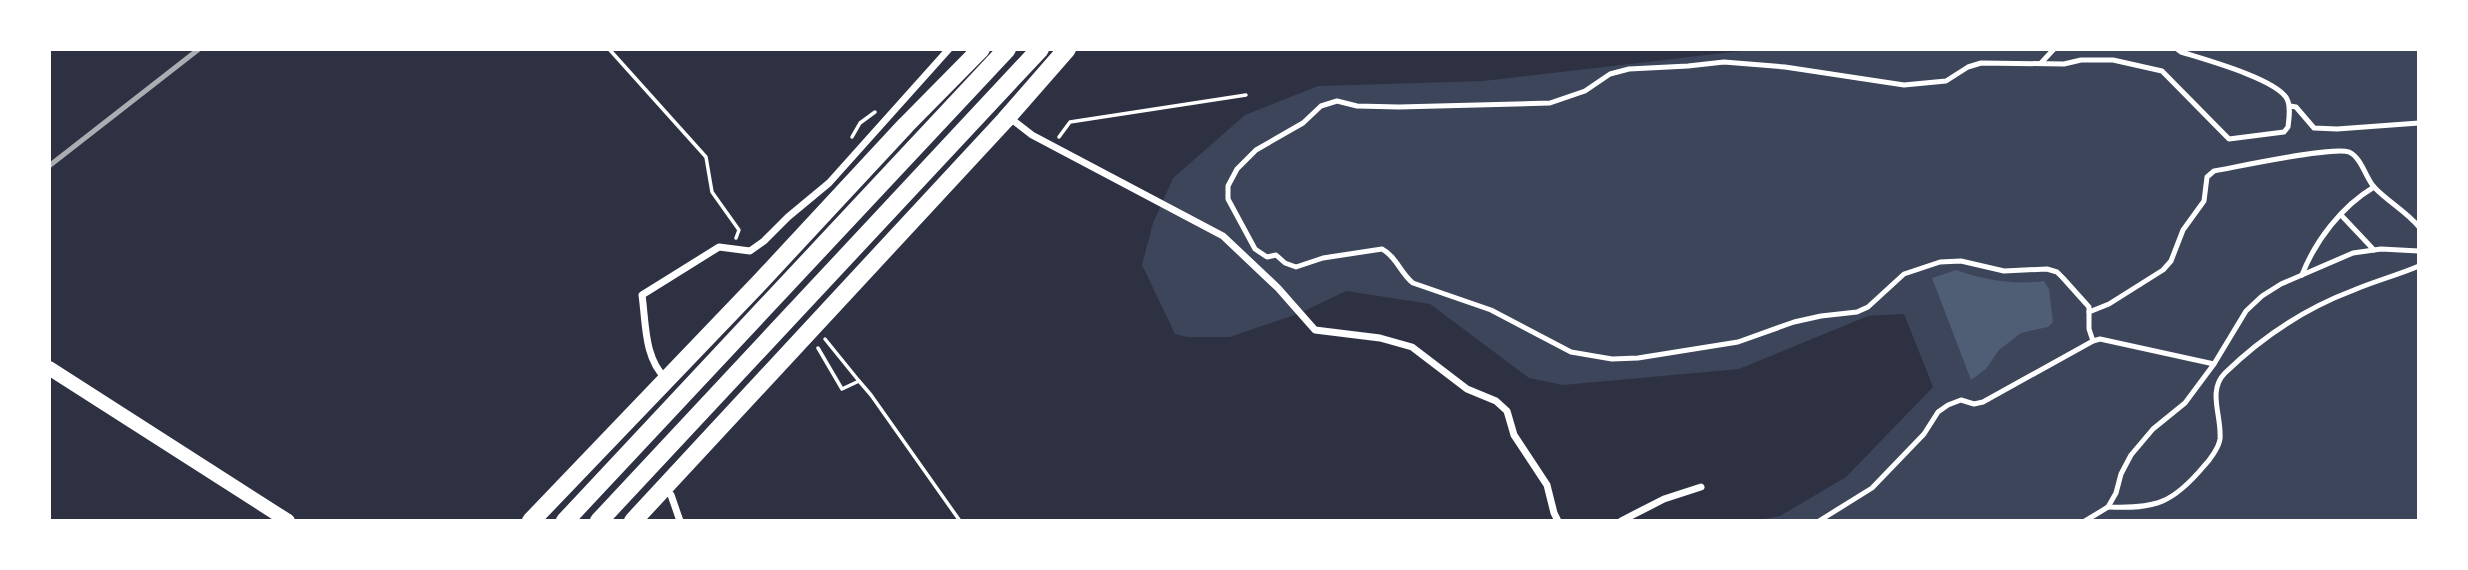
<svg xmlns="http://www.w3.org/2000/svg" width="2468" height="570" viewBox="0 0 2468 570" font-family="Inter,sans-serif">
  <rect width="100%" height="100%" fill="#2d3142"/>
  <polygon fill="#3c4559" points="1758,49 2419,49 2419,521 1752,521 1780,516 1846,477 1933,387 1904,314 1868,316 1739,369 1563,385 1529,378 1430,304 1346,291 1300,313 1230,337 1187,337 1175,334 1142,265 1153,223 1173,178 1245,115 1318,86 1483,81"/>
  <path fill="#4f5d75" d="M1956 270C1985 280 2013 285 2044 281L2049 289 2053 322 2048 327 2021 333 1999 350 1986 369 1971 380 1932 278Z"/>
  <g fill="none" stroke-linecap="round" stroke-linejoin="round">
    <g stroke="#fff" stroke-width="3.5">
      <polyline points="609,49 706,157 712,192 739,230 736,238"/>
      <polyline points="852,137 860,123 875,112"/>
      <polyline points="1059,137 1070,122 1246,95"/>
      <polyline points="825,339 859,381"/>
      <polyline points="818,348 842,389 859,381 871,395 960,521"/>
    </g>
    <g stroke="#fff" stroke-width="5">
      <polyline points="2041,63 2054,49"/>
      <polyline points="2290,106 2296,107 2314,128 2337,129 2419,123"/>
      <polyline points="2341,215 2374,250"/>
      <path d="M2302 275C2315 241 2342 206 2374 187"/>
      <path d="M2089 312 2109 304 2163 270 2171 261 2183 230 2204 201 2207 177 2214 171C2237 167 2333 146 2349 152 2361 157 2366 178 2374 187 2388 202 2406 211 2419 227"/>
      <path d="M2093 341 2089 329V307L2063 278 2057 272 2047 269 2004 271 1961 261 1940 262 1904 274 1868 307 1857 312 1821 316 1794 322 1738 342 1638 358 1612 359 1571 352 1491 310 1413 283C1401 274 1396 256 1382 249L1323 258 1296 267 1285 263 1276 255 1267 257 1255 249 1228 199V186L1237 169 1256 150 1303 123 1321 106 1337 101 1357 106 1399 107 1550 103 1585 91 1610 74 1629 69 1688 66 1724 62 1785 67 1904 85 1946 81 1968 67 1981 63 2064 64 2081 60H2113L2162 71 2229 139 2284 132 2288 127C2289 118 2291 107 2287 99 2277 79 2203 59 2181 52L2177 49"/>
      <path d="M2108 507C2156 509 2173 503 2204 466 2210 460 2219 447 2220 439 2222 416 2207 391 2225 373 2262 337 2306 308 2354 290 2375 281 2398 275 2419 266"/>
      <polyline points="1819,521 1872,488 1924,434 1938,412 1948,405 1961,400 1974,404 1983,402 2093,341 2100,339 2214,364"/>
      <polyline points="2085,521 2108,507 2116,493 2121,474 2131,455 2153,429 2185,403 2214,364 2246,311 2262,296 2281,284 2353,253 2381,249 2419,251"/>
    </g>
    <g stroke="#fff" stroke-width="7">
      <polyline points="1010,118 1032,135 1223,236 1278,288 1315,330 1380,338 1412,347 1467,389 1496,401 1507,411 1514,435 1547,485 1554,513 1558,521"/>
      <path d="M666 379C644 358 646 324 642 295L719 247 750 251 764 241 788 217 829 183 949 49"/>
      <polyline points="664,489 671,495 680,521"/>
      <polyline points="1621,521 1664,499 1701,487"/>
    </g>
    <polyline stroke="#fff" stroke-width="14" points="49,368 288,521"/>
    <g stroke="#fff" stroke-width="18">
      <polyline points="531,521 761,281 906,125 981,49"/>
      <polyline points="565,521 1007,49"/>
      <polyline points="599,521 1040,49"/>
      <polyline points="633,521 1005,120 1067,49"/>
    </g>
    <polyline stroke="#abadb3" stroke-width="5" points="49,166 199,49"/>
  </g>
  <rect width="2468" height="570" fill="none" stroke="#ffffff" stroke-width="102"/>
</svg>
